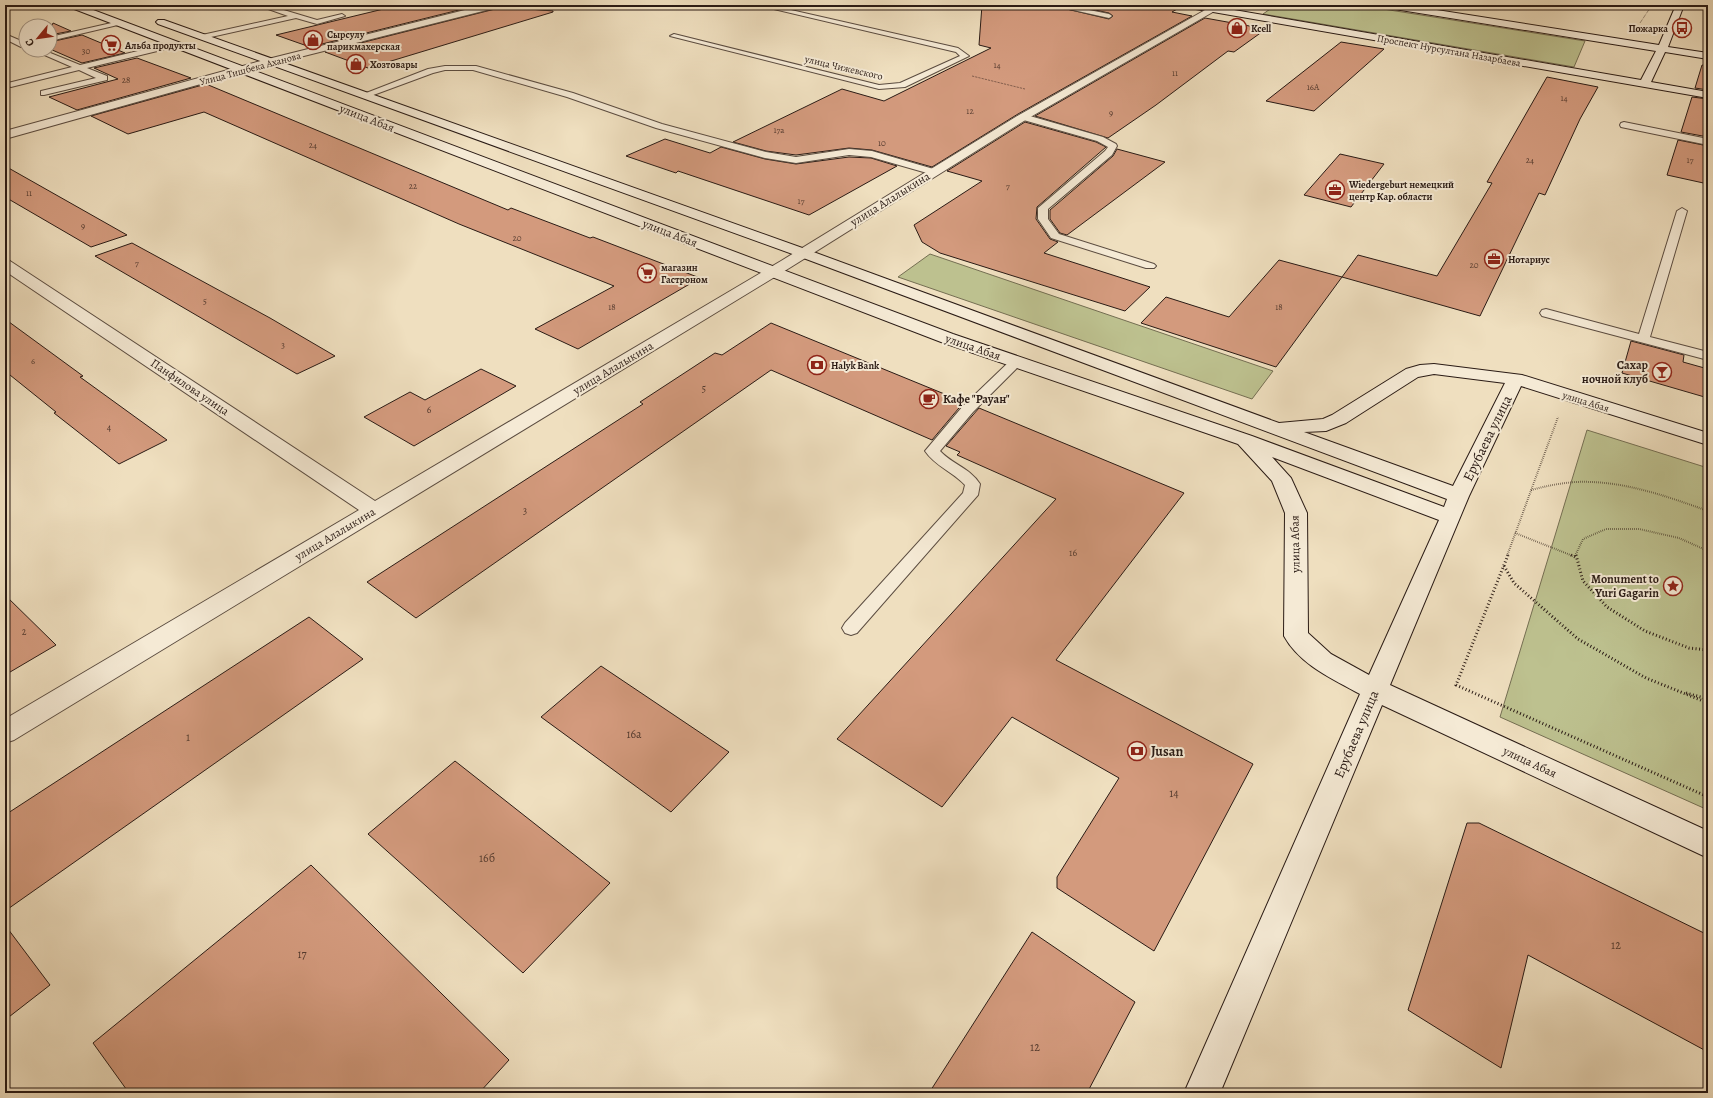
<svg xmlns="http://www.w3.org/2000/svg" width="1713" height="1098" viewBox="0 0 1713 1098" font-family="Alegreya,serif">
  <rect width="100%" height="100%" fill="#efdfbf"/>
  <filter id="stains"><feTurbulence type="fractalNoise" baseFrequency=".005" numOctaves="4"/><feColorMatrix values="0 0 0 0 .2 0 0 0 0 .09 0 0 0 0 .02 0 0 0 .5 -.17"/></filter>
  <radialGradient id="worn" r=".72"><stop offset=".6" stop-color="#630" stop-opacity="0"/><stop offset="1" stop-color="#630" stop-opacity=".3"/></radialGradient>
  <g fill="#bdc18f" stroke="#746e52">
    <polygon points="1276,5 1358,5 1585,41 1574,67 1263,14"/>
    <polygon points="930,254 1273,371 1252,399 898,277"/>
    <polygon points="1587,430 1708,468 1708,810 1500,717"/>
  </g>
  <g fill="#d39a7d" stroke="#2a1b15">
    <polygon points="400,5 479,5 310,47 276,35"/>
    <polygon points="501,5 524,5 529,9 553,11 553,12 368,68 325,52 499,8"/>
    <polygon points="982,5 1050,5 1109,19 1113,16 1109,13 1072,5 1184,5 1172,12 1192,16 1018,114 932,167 872,150 849,148 796,155 766,151 733,142 842,89 884,101 991,48 979,45"/>
    <polygon points="1205,18 1266,29 1234,52 1228,51 1156,105 1108,138 1035,116"/>
    <polygon points="53,23 71,31 50,35 50,30"/>
    <polygon points="82,35 125,53 82,63 50,49 50,42"/>
    <polygon points="1341,42 1384,49 1314,111 1266,101"/>
    <polygon points="137,58 191,78 77,110 49,97 118,79 94,68"/>
    <polygon points="1702,65 1708,66 1708,90 1695,88"/>
    <polygon points="1547,77 1598,87 1580,119 1545,195 1539,193 1480,316 1342,277 1358,255 1437,276 1492,183 1487,182"/>
    <polygon points="206,84 508,210 511,208 590,238 593,237 700,278 578,349 535,329 614,286 459,224 204,112 128,134 91,116"/>
    <polygon points="1692,97 1708,99 1708,137 1681,132"/>
    <polygon points="1025,122 1096,142 1106,147 1037,207 1036,219 1050,239 1058,242 1044,253 1150,287 1125,311 940,253 922,242 914,225 982,181 947,171"/>
    <polygon points="665,139 710,153 721,147 765,159 796,164 849,157 871,158 897,166 809,215 678,171 676,173 626,156"/>
    <polygon points="1678,140 1708,146 1708,184 1667,175"/>
    <polygon points="1117,149 1165,162 1067,235 1060,233 1050,219 1050,210 1113,156"/>
    <polygon points="1340,154 1384,164 1351,207 1304,195"/>
    <polygon points="5,166 127,235 91,247 5,197"/>
    <polygon points="132,243 270,318 335,356 297,374 95,256"/>
    <polygon points="1279,260 1342,277 1276,367 1141,323 1166,297 1229,317"/>
    <polygon points="5,319 83,376 80,377 167,440 119,464 54,413 56,412 5,371"/>
    <polygon points="771,323 964,402 932,440 771,370 416,618 367,582 643,404 640,402 715,353 722,355"/>
    <polygon points="1631,341 1684,355 1683,362 1708,369 1708,398 1622,373"/>
    <polygon points="481,369 516,386 414,446 364,417 410,392 425,400"/>
    <polygon points="979,408 1184,493 1056,660 1253,764 1154,951 1057,888 1057,877 1119,778 1012,717 942,807 837,739 1056,499 957,455 960,452 946,446"/>
    <polygon points="5,595 56,645 5,675"/>
    <polygon points="309,617 363,659 5,911 5,815"/>
    <polygon points="601,666 729,752 671,812 541,717"/>
    <polygon points="455,761 610,883 523,973 368,834"/>
    <polygon points="1467,823 1479,823 1708,935 1708,1052 1528,955 1501,1068 1408,1010"/>
    <polygon points="311,865 509,1060 479,1093 129,1093 93,1043"/>
    <polygon points="5,925 50,985 5,1020"/>
    <polygon points="1032,932 1135,1002 1087,1093 929,1093"/>
  </g>
  <g fill="none" stroke-linecap="round" stroke-linejoin="round">
    <defs>
      <g id="service">
        <polygon points="257,5 267,5 317,20 342,14 345,16 317,24 296,18 202,39 198,37 202,35 288,16"/>
        <path d="M525 5H584L581 7C567 8 535 13 525 5Z"/>
        <polygon points="757,5 769,5 958,48 969,56 905,87 879,89 670,36 674,34 879,85 900,83 960,56 956,52"/>
        <polygon points="1051,5 1064,5 1109,14 1112,16 1109,18"/>
        <path d="M1545 5H1565L1568 7C1563 10 1550 8 1545 5Z"/>
        <polygon points="120,21 122,22 122,24 50,41 50,37"/>
        <polygon points="5,34 26,43 26,47 21,47 5,39"/>
        <polygon points="175,42 178,42 178,46 87,68 107,76 107,80 44,95 41,95 41,91 96,78 79,70 11,87 7,85 8,83 72,67 33,50 43,50 80,65"/>
        <polygon points="445,66 476,66 573,93 662,124 766,152 796,157 849,149 872,151 937,170 939,172 934,175 871,157 849,155 796,163 765,158 656,128 567,97 473,70 445,70 433,73 368,97 365,97 361,95 428,69"/>
        <polygon points="1023,114 1103,137 1116,144 1117,146 1112,155 1048,209 1048,219 1059,234 1154,264 1156,266 1154,268 1146,268 1051,238 1038,219 1038,208 1105,151 1108,147 1097,141 1020,119 1019,117 1020,115"/>
        <polygon points="1624,122 1708,139 1708,145 1621,127 1620,125 1621,123"/>
        <polygon points="1682,208 1687,211 1650,337 1708,352 1708,360 1542,316 1540,313 1542,310 1546,309 1639,334 1677,211"/>
        <path d="M1016 358 1020 359 1022 362 1020 365 973 412 940 451C952 464 970 468 980 484L978 495 857 633 851 635 845 633 842 628 845 623 963 493 965 485C953 472 935 466 925 451L963 406 1012 359Z"/>
      </g>
      <g id="minor">
        <polygon points="485,5 500,5 499,7 276,63 5,139 5,131 268,59"/>
        <polygon points="1214,5 1225,5 1027,119 791,267 14,740 5,743 5,719 359,510 5,271 5,259 10,261 375,501 781,261 1019,115"/>
      </g>
      <g id="secondary">
        <path d="M68 5H80L953 334 1252 436 1444 507 1447 499 798 256 158 24 156 22 158 20H164L808 250 1279 423 1323 419 1332 415 1406 369 1420 365 1434 364 1522 375 1708 433V445L1521 386 1469 496 1390 685 1708 831V858L1382 705 1220 1093H1184L1360 694C1333 679 1300 665 1284 636L1285 513 1272 481 1238 444 941 342 69 7ZM1434 374 1505 383 1453 486 1304 432 1326 431 1346 423 1418 377ZM1272 457 1439 520 1369 675 1331 654 1308 633 1307 513 1291 478Z"/>
        <polygon points="1186,5 1205,5 1641,80 1656,51 1388,8 1384,5 1405,5 1659,45 1676,5 1684,5 1668,47 1708,53 1708,59 1665,52 1651,82 1708,92 1708,98 1190,8"/>
      </g>
    </defs>
    <use href="#service" stroke="#5b4c40" stroke-width="2"/>
    <use href="#minor" stroke="#5b4c40" stroke-width="2"/>
    <use href="#secondary" stroke="#2a1b15" stroke-width="2"/>
    <g stroke="#2a1b15" stroke-width="1" stroke-dasharray="0.5 1" stroke-linecap="butt">
      <polyline points="1640,23 1652,5"/>
      <polyline points="972,76 1025,89"/>
    </g>
    <g stroke="#2a1b15" stroke-width="2" stroke-dasharray="0.5 1.5" stroke-linecap="butt">
      <path d="M1531 490C1546 486 1561 483 1576 482 1622 480 1666 496 1708 511"/>
      <polyline points="1515,533 1573,556"/>
      <polyline points="1507,556 1558,417"/>
      <polyline points="1575,556 1583,539 1606,529 1639,529 1679,538 1708,551"/>
    </g>
    <g stroke="#2a1b15" stroke-width="3" stroke-dasharray="1 2.5" stroke-linecap="butt">
      <polyline points="1508,555 1456,685 1706,796"/>
      <polyline points="1571,555 1575,557"/>
      <polyline points="1576,555 1583,581 1607,607 1645,631 1689,648 1708,650"/>
      <polyline points="1504,566 1514,583 1578,639 1646,678 1708,703"/>
      <polyline points="1686,693 1708,699"/>
    </g>
    <polyline stroke="#2a1b15" stroke-width="3.5" stroke-dasharray="1.5 3" stroke-linecap="butt" points="1704,795 1708,797"/>
    <use href="#service" fill="#f5ead5" fill-rule="evenodd"/>
    <use href="#minor" fill="#f5ead5" fill-rule="evenodd"/>
    <use href="#secondary" fill="#f5ead5" fill-rule="evenodd"/>
  </g>
  <defs>
    <symbol id="shop-ring" viewBox="-11 -11 22 22"><circle r="9.5" fill="#f5ead5" stroke="#8f2418" stroke-width="1.5"/><path d="M-5-2.5h2.3a2.7 3.5 0 0 1 5.4 0H5L5.5 6h-11ZM-1.5-2.5h3a1.5 2.3 0 0 0-3 0Z" fill="#8f2418"/></symbol>
    <symbol id="bus-ring" viewBox="-11 -11 22 22"><circle r="9.5" fill="#f5ead5" stroke="#8f2418" stroke-width="1.5"/><path d="M-5-6H5V4H4V6H2V4H-2V6H-4V4H-5ZM-3.5-4V0h7V-4ZM-3.5 1.2v1.5H-2V1.2ZM2 1.2v1.5H3.5V1.2Z" fill="#8f2418"/></symbol>
    <symbol id="supermarket-ring" viewBox="-11 -11 22 22"><circle r="9.5" fill="#f5ead5" stroke="#8f2418" stroke-width="1.5"/><path d="M-6-5.5h2.5l.6 2H6L4.5 2H-2.5L-4.4-4H-6ZM-1.5 3.2a1.3 1.3 0 1 0 .1 0ZM3 3.2a1.3 1.3 0 1 0 .1 0Z" fill="#8f2418"/></symbol>
    <symbol id="office-ring" viewBox="-11 -11 22 22"><circle r="9.5" fill="#f5ead5" stroke="#8f2418" stroke-width="1.5"/><path d="M-6-3h4V-5.5h4V-3h4V5H-6ZM-1-4.5V-3h2v-1.5ZM-6 0V1H6V0Z" fill="#8f2418"/></symbol>
    <symbol id="bank-ring" viewBox="-11 -11 22 22"><circle r="9.5" fill="#f5ead5" stroke="#8f2418" stroke-width="1.5"/><path d="M-6-4H6V4H-6ZM0-2.3a2.3 2.3 0 1 0 0 4.6a2.3 2.3 0 1 0 0-4.6Z" fill="#8f2418"/></symbol>
    <symbol id="bar-ring" viewBox="-11 -11 22 22"><circle r="9.5" fill="#f5ead5" stroke="#8f2418" stroke-width="1.5"/><path d="M-6-5H6L.8 .8V4.5H3.5V6h-7V4.5H-.8V.8Z" fill="#8f2418"/></symbol>
    <symbol id="cafe-ring" viewBox="-11 -11 22 22"><circle r="9.5" fill="#f5ead5" stroke="#8f2418" stroke-width="1.5"/><path d="M-5.5-4.5H6V0H3Q3 3.5 0 3.5H-2.5Q-5.5 3.5-5.5 0ZM3-3.2v2h1.7v-2ZM-6 4.5H4V6H-6Z" fill="#8f2418"/></symbol>
    <symbol id="sight-ring" viewBox="-11 -11 22 22"><circle r="9.5" fill="#f5ead5" stroke="#8f2418" stroke-width="1.5"/><path d="M0-6L1.8-2.2L6-1.7L2.9 1.2L3.7 5.4L0 3.3L-3.7 5.4L-2.9 1.2L-6-1.7L-1.8-2.2Z" fill="#8f2418"/></symbol>
  </defs>
  <g fill-rule="evenodd">
    <use href="#shop-ring" x="1226" y="17" width="22" height="22"/>
    <use href="#bus-ring" x="1671" y="17" width="22" height="22"/>
    <use href="#shop-ring" x="302" y="29" width="22" height="22"/>
    <use href="#supermarket-ring" x="100" y="34" width="22" height="22"/>
    <use href="#shop-ring" x="345" y="53" width="22" height="22"/>
    <use href="#office-ring" x="1324" y="179" width="22" height="22"/>
    <use href="#office-ring" x="1483" y="248" width="22" height="22"/>
    <use href="#supermarket-ring" x="636" y="262" width="22" height="22"/>
    <use href="#bank-ring" x="806" y="354" width="22" height="22"/>
    <use href="#bar-ring" x="1651" y="361" width="22" height="22"/>
    <use href="#cafe-ring" x="918" y="388" width="22" height="22"/>
    <use href="#sight-ring" x="1662" y="575" width="22" height="22"/>
    <use href="#bank-ring" x="1126" y="740" width="22" height="22"/>
  </g>
  <g text-anchor="middle" stroke-width="4" stroke-linejoin="round" paint-order="stroke">
    <g font-size="9" fill="#543b2f">
      <text x="86" y="54">30</text>
      <text x="997" y="68">14</text>
      <text x="1175" y="76">11</text>
      <text x="126" y="83">28</text>
      <text x="1313" y="90">16А</text>
      <text x="1564" y="101">14</text>
      <text x="970" y="114">12</text>
      <text x="1111" y="116">9</text>
      <text x="779" y="133">17а</text>
      <text x="882" y="146">10</text>
      <text x="313" y="148">24</text>
      <text x="1530" y="163">24</text>
      <text x="1690" y="163">17</text>
      <text x="413" y="189">22</text>
      <text x="1008" y="189">7</text>
      <text x="29" y="196">11</text>
      <text x="801" y="204">17</text>
      <text x="83" y="229">9</text>
      <text x="517" y="241">20</text>
      <text x="137" y="266">7</text>
      <text x="1474" y="268">20</text>
      <text x="205" y="304">5</text>
      <text x="612" y="310">18</text>
      <text x="1279" y="310">18</text>
      <text x="283" y="348">3</text>
      <text x="33" y="364">6</text>
    </g>
    <g font-size="10" font-weight="bold" fill="#2a1b15" stroke="#f5ead5" text-anchor="start">
      <text x="1251" y="32">Kcell</text>
      <text x="1668" y="32" text-anchor="end">Пожарка</text>
      <text x="327" y="38">Сырсулу<tspan x="327" dy="12">парикмахерская</tspan></text>
      <text x="125" y="49">Альба продукты</text>
      <text x="370" y="68">Хозтовары</text>
      <text x="1349" y="188">Wiedergeburt немецкий<tspan x="1349" dy="12">центр Кар. области</tspan></text>
      <text x="1508" y="263">Нотариус</text>
      <text x="661" y="271">магазин<tspan x="661" dy="12">Гастроном</tspan></text>
      <text x="831" y="369">Halyk Bank</text>
    </g>
    <g font-size="10" fill="#2a1b15" stroke="#f5ead5">
      <text transform="translate(1449 50) rotate(10)" y="4">Проспект Нурсултана Назарбаева</text>
      <text transform="translate(844 67) rotate(13)" y="4">улица Чижевского</text>
      <text transform="translate(250 68) rotate(-15)" y="4">Улица Тишбека Аханова</text>
      <text transform="translate(1586 401) rotate(17)" y="4">улица Абая</text>
    </g>
    <g font-size="10" fill="#543b2f">
      <text x="704" y="392">5</text>
      <text x="429" y="413">6</text>
      <text x="109" y="431">4</text>
      <text x="525" y="514">3</text>
      <text x="1073" y="556">16</text>
      <text x="24" y="635">2</text>
    </g>
    <g font-size="12" fill="#2a1b15" stroke="#f5ead5">
      <text transform="translate(367 118) rotate(21)" y="4">улица Абая</text>
      <text transform="translate(890 199) rotate(-32)" y="4">улица Алалыкина</text>
      <text transform="translate(670 233) rotate(21)" y="4">улица Абая</text>
      <text transform="translate(973 347) rotate(19)" y="4">улица Абая</text>
      <text transform="translate(613 368) rotate(-31)" y="4">улица Алалыкина</text>
      <text transform="translate(190 387) rotate(34)" y="4">Панфилова улица</text>
      <text transform="translate(335 534) rotate(-31)" y="4">улица Алалыкина</text>
      <text transform="translate(1295 544) rotate(-91)" y="4">улица Абая</text>
      <text transform="translate(1530 762) rotate(25)" y="4">улица Абая</text>
    </g>
    <g font-size="12" font-weight="bold" fill="#2a1b15" stroke="#f5ead5" text-anchor="end">
      <text x="1648" y="369">Сахар<tspan x="1648" dy="14">ночной клуб</tspan></text>
      <text x="943" y="403" text-anchor="start">Кафе "Рауан"</text>
      <text x="1659" y="583">Monument to<tspan x="1659" dy="14">Yuri Gagarin</tspan></text>
    </g>
    <g font-size="12" fill="#543b2f">
      <text x="634" y="738">16а</text>
      <text x="188" y="741">1</text>
      <text x="1174" y="797">14</text>
      <text x="487" y="862">16б</text>
      <text x="1616" y="949">12</text>
      <text x="302" y="958">17</text>
      <text x="1035" y="1051">12</text>
    </g>
    <g font-size="14" fill="#2a1b15" stroke="#f5ead5">
      <text transform="translate(1487 438) rotate(-64)" y="5">Ерубаева улица</text>
      <text transform="translate(1356 734) rotate(-67)" y="5">Ерубаева улица</text>
    </g>
    <g font-size="14" font-weight="bold" fill="#2a1b15" stroke="#f5ead5" text-anchor="start">
      <text x="1151" y="756">Jusan</text>
    </g>
  </g>
  <rect width="1713" height="1098" fill="none" stroke="#efdfbf" stroke-width="20"/>
  <rect x="6" y="6" width="1701" height="1086" fill="none" stroke="#2a1b15" stroke-width="2"/>
  <rect x="10" y="10" width="1693" height="1078" fill="none" stroke="#2a1b15"/>
  <g transform="translate(38 38) rotate(241)"><circle r="19" fill="#f5ead5" stroke="#a49788"/>
  <path d="M0-3L7 15L0 10L-7 15Z" fill="#8f2418"/>
  <text y="-6" font-size="11" font-weight="bold" text-anchor="middle" fill="#2a1b15">С</text>
  </g>
  <rect width="100%" height="100%" filter="url(#stains)"/>
  <rect width="100%" height="100%" fill="url(#worn)"/>
</svg>
